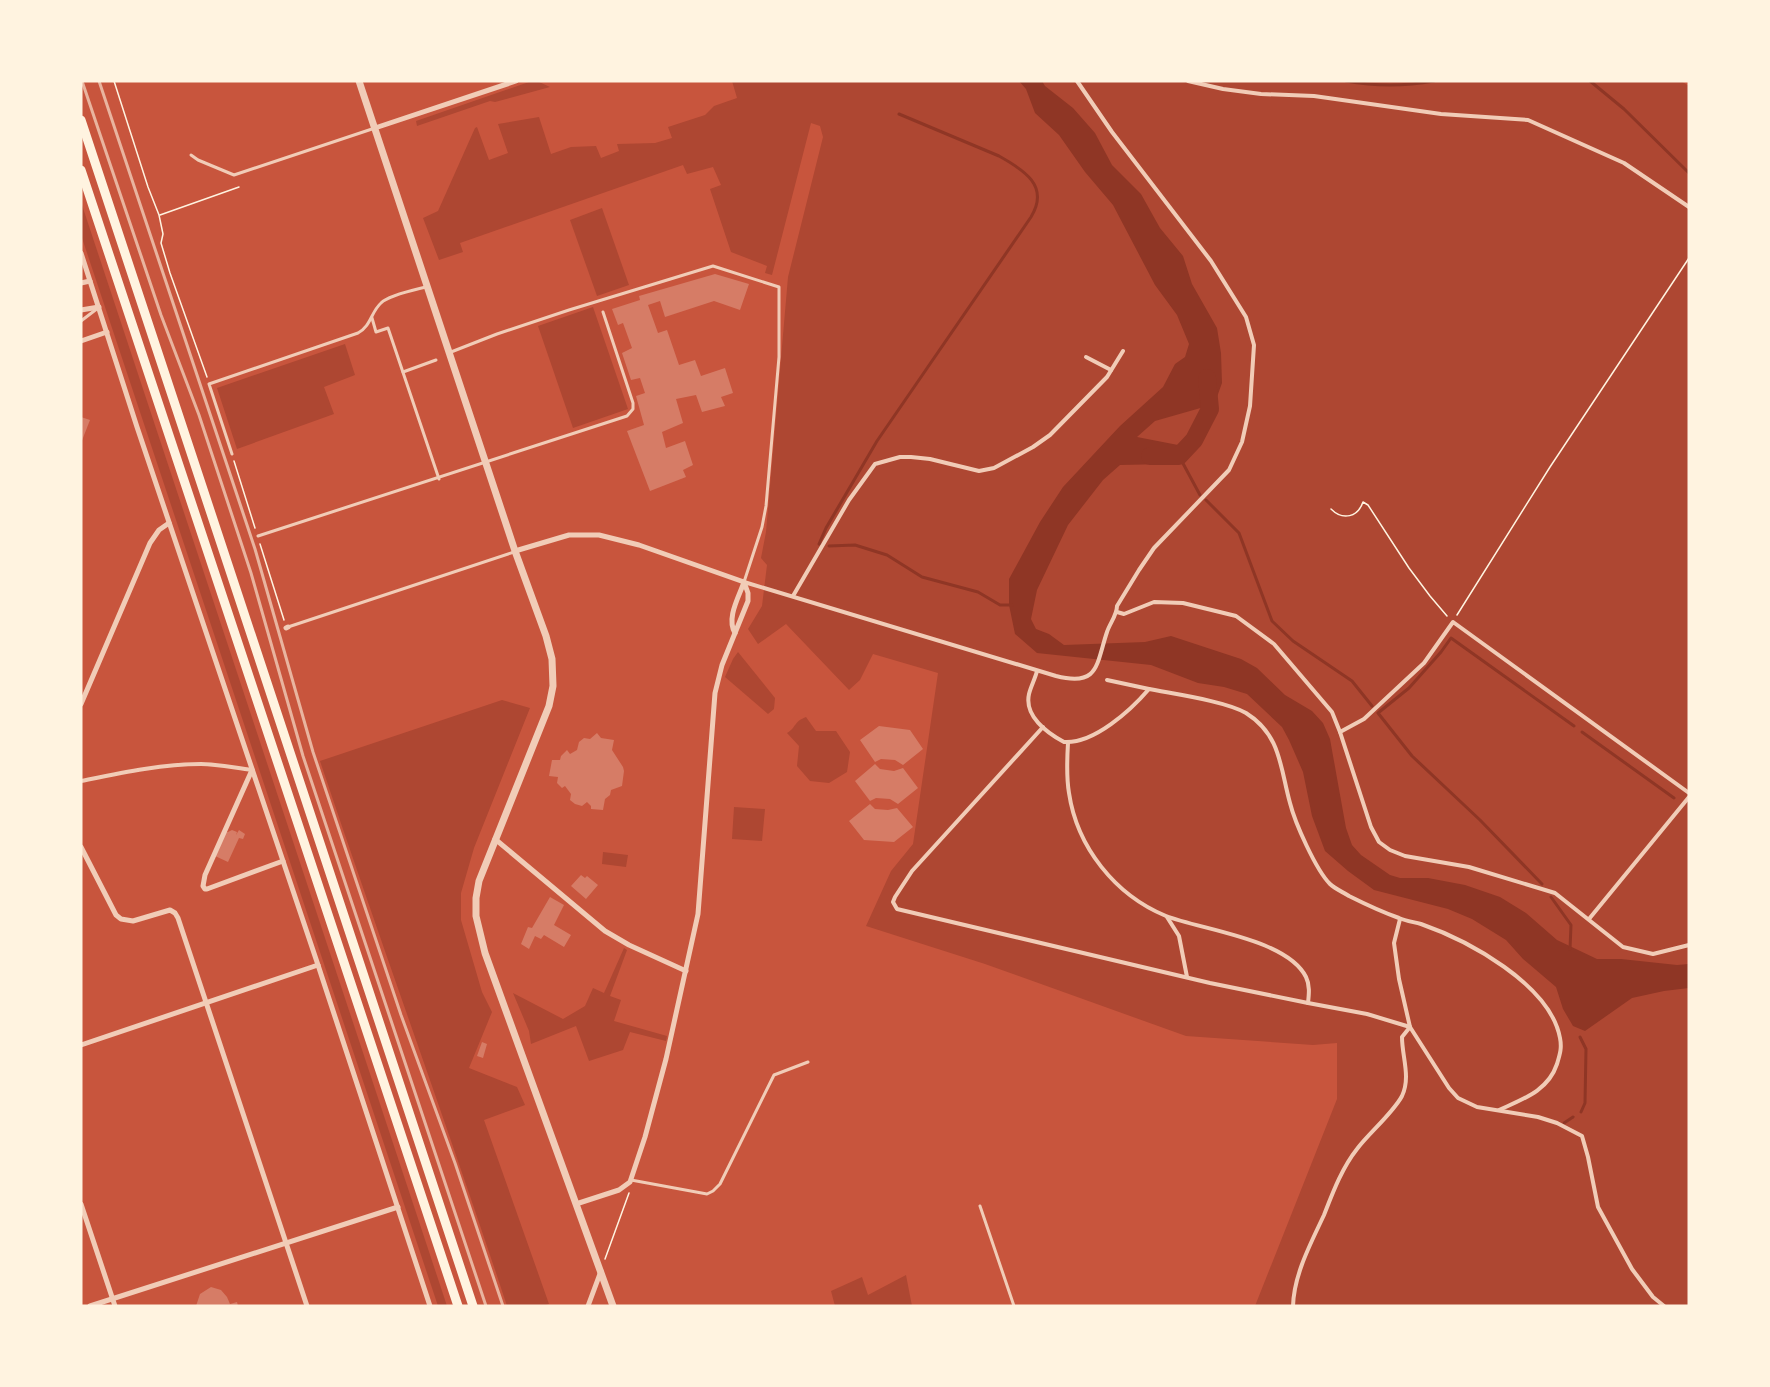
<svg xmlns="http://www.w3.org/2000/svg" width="1770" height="1387" viewBox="0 0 1770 1387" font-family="'DejaVu Sans',sans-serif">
  <rect width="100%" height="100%" fill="#c8553d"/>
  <g fill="#ae4732">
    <polygon points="532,81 537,81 550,87 495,102 490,101 417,126 416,121"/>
    <polygon points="732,81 1681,81 1689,86 1689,1306 1255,1306 1337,1099 1337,1043 1313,1045 1186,1036 985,964 866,926 891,871 913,844 938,673 873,654 860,680 849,690 786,624 758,644 748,629 762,606 767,565 761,558 766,532 788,277 823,137 820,126 811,123 772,275 765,273 767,266 731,252 710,189 721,185 713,167 687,174 683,165 460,243 463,252 439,260 423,218 438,211 475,128 477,127 489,160 508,153 498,124 539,117 551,154 571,147 596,146 601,158 619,151 617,144 655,143 672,138 668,127 705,115 714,106 737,98"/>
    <polygon points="81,202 447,1306 438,1306 81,235"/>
    <polygon points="602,208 629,285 597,296 570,220"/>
    <polygon points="593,307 628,409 573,428 538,326"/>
    <polygon points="345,344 355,375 324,387 334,414 237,449 217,388"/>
    <polygon points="738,652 775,698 774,709 768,714 725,677 733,659"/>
    <path d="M502 700 530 708 474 848 461 893V920L482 992 492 1012 469 1068 517 1087 525 1105 484 1120 549 1304 543 1306H507C447 1124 381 944 320 761Z"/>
    <path d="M806 717 816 731H836L850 752 847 772 829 783 810 781 797 766 799 746 787 733C797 727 793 722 806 717Z"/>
    <polygon points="734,807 765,809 762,841 732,839"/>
    <polygon points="603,852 628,855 626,867 602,864"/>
    <polygon points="624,948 627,950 610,996 621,1000 614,1021 667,1036 666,1041 630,1032 623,1050 589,1061 576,1026 531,1044 529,1031 513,993 563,1019 585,1006 593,988 604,993"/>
    <polygon points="906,1275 912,1306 835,1306 831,1291 862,1277 868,1295"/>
  </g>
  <polygon fill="#8f3625" points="1019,81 1042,81 1045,86 1073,108 1095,133 1112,165 1141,194 1160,228 1183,256 1192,284 1217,328 1221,353 1222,383 1217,397 1204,407 1155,421 1137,437 1178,445 1169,464 1120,465 1103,480 1068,525 1037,590 1031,619 1036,629 1049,634 1064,645 1145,642 1171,636 1241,659 1257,668 1285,695 1312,711 1323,723 1330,739 1346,828 1352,845 1361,855 1390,875 1400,878 1428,878 1465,885 1500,897 1526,913 1557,940 1597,959 1621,959 1677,965 1689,964 1689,988 1664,991 1632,998 1585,1031 1573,1026 1563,1009 1556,987 1523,959 1506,940 1472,919 1448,909 1374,890 1348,871 1325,851 1312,816 1303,772 1289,740 1282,727 1247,694 1224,687 1198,683 1151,665 1037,653 1015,634 1009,605 1009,579 1040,522 1063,487 1120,426 1163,387 1175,364 1185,357 1189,344 1177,315 1155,285 1113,205 1085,172 1059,135 1035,113 1026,89"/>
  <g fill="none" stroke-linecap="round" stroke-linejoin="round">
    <g stroke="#8f3625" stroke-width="3">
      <path d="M1346 81C1374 86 1406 86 1434 81"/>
      <polyline points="1590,81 1624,109 1689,173"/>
      <polyline points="1179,456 1200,495"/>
      <polyline points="1206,500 1239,533 1272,621 1293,641 1352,681 1372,706"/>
      <path d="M821 544H819L826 528 877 441 1031 217C1050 186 1024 170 999 156L899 114"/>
      <polyline points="829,546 855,545 887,555 922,577 978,592 1000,605 1012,605"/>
      <polyline points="1582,732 1674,798"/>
      <polyline points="1542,884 1480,820 1412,756 1378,713 1409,688 1441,652 1451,638 1574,726"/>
      <polyline points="1551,897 1571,925 1570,949"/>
      <polyline points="1580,1037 1586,1049 1585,1103 1581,1112"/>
      <polyline points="1564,1123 1573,1117"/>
    </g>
    <polyline stroke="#8f3625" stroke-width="18" points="1150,456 1179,456 1194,440 1210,409 1207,378"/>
  </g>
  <g fill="#d67c66">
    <polygon points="715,274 749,284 740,310 714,301 665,317 660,301 648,305 658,333 667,330 679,365 695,360 701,376 725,368 733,393 721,397 725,406 702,412 696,395 676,399 683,423 662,432 666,448 685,441 693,465 683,470 686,477 650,491 627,431 644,425 636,396 645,393 640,378 631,380 622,353 632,348 623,323 618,325 612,309 640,300 639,296"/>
    <polygon points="81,417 90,420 81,443"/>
    <polygon points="879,726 910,730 923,749 903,765 895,760 881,759 875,762 860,740"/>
    <polygon points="597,733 601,738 614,740 612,750 623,767 624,771 622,786 611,790 610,795 605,799 603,810 591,809 591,806 587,802 582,806 575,804 570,800 571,794 565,786 562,788 557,783 558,777 549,776 552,760 560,760 561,756 567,750 570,754 577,750 579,742 584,738 590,739"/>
    <polygon points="875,764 880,769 894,771 903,768 918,788 898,804 890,799 876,798 870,801 855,781"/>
    <polygon points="870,804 875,809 888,810 897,808 913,827 894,842 864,840 849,821"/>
    <polygon points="232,830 237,832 236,835 239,830 245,834 243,839 239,838 228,862 215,856 226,832 228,832"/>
    <polygon points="581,875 585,878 587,876 598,885 586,899 571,886"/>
    <polygon points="550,897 564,905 554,925 571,935 564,947 544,935 541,939 535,936 529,949 521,944 528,927 532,928"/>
    <polygon points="482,1042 487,1044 483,1058 477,1056"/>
    <polygon points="211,1287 221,1290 227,1297 230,1304 237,1302 238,1306 196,1306 200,1294"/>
  </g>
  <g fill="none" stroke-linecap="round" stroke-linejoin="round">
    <g stroke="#fff3e0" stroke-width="1.5">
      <polyline points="114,81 148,187 159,215 163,234 161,243 170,273 207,377"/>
      <polyline points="160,215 239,187"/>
      <polyline points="234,461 255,528"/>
      <path d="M1331 509C1343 521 1358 517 1363 502L1368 505 1409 568 1430 596 1447 616"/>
      <polyline points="260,544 284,620"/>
      <polyline points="1457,615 1550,467 1689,258"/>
      <polyline points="605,1259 629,1193"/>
    </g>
    <g stroke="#f1ccb7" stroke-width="3">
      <polyline points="191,155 198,160 234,175 375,128"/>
      <polyline points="372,318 376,332 388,328 439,479"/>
      <polyline points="81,321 98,308"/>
      <polyline points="451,352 497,334 569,310 713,266 779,287 779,357 766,506 762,527 744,582"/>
      <polyline points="403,372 436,360"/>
      <path d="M232 454 209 384 358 333C371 326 371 312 381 303 389 295 414 290 426 287"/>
      <polyline points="258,536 627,416 633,409 633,403 603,312"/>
      <polyline points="288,627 514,552"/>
      <polyline points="631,1180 707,1194 713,1191 720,1184 774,1075 808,1062"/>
      <polyline points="980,1206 1014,1306"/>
    </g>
    <g stroke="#f1ccb7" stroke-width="4">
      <polyline points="1188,81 1223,89 1261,94 1314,96 1441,114 1528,120 1624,163 1689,207"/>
      <polyline points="1086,357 1111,370"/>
      <path d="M744 582 1056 676C1099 687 1096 665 1107 632 1110 623 1117 615 1117 606L1139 570 1154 548 1229 470 1242 442 1250 406 1254 345 1246 317 1211 261 1112 132 1077 81"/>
      <polyline points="793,596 849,500 875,464 900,457 911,457 930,459 979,471 994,468 1033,447 1050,435 1107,377 1123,351"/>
      <polyline points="1117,612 1124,614 1154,602 1183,603 1236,616 1274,644 1332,712 1340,732 1371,827 1379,842 1390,850 1405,856 1469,867 1555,893 1623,947 1653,954 1689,945"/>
      <path d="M1037 671C1035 679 1031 686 1029 694 1024 716 1047 733 1064 742 1094 744 1131 710 1149 689 1174 694 1225 701 1246 713 1281 735 1280 767 1290 803 1295 823 1316 870 1330 884 1335 889 1343 892 1349 896 1365 904 1382 912 1399 918 1406 921 1414 922 1421 924 1467 940 1550 984 1560 1038 1562 1048 1560 1054 1557 1064 1548 1091 1523 1099 1499 1110"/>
      <polyline points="1107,680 1149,689"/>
      <polyline points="1043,727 912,871 895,897 893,902 897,909 1210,983 1308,1003 1367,1014 1410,1027"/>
      <polyline points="1340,732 1364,719 1424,663 1453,622 1689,793"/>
      <path d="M1068 743C1067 760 1066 776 1069 793 1077 847 1115 895 1166 916 1202 930 1287 939 1306 977 1310 985 1309 994 1308 1003"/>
      <path d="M81 781C120 773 161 764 201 764 218 764 235 768 252 770"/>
      <polyline points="1167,917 1179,936 1187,977"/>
      <polyline points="1400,919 1394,943 1399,979 1410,1027 1449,1088 1458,1098 1477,1107 1538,1117 1557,1123 1582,1136 1588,1157 1598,1207 1632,1269 1653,1297 1664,1306"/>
      <polyline points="1589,919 1689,797"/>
      <path d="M1293 1306C1294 1274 1311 1243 1324 1215 1333 1192 1342 1168 1357 1149 1369 1133 1393 1113 1402 1096 1411 1077 1402 1057 1402 1037L1410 1027"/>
    </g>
    <g stroke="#f1ccb7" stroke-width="5">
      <polyline points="375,128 516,81"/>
      <polyline points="81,253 137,427 318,965 430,1306"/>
      <polyline points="81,283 90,281"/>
      <polyline points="81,310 99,307"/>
      <polyline points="81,341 107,332"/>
      <polyline points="515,551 569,535 599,535 639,545 744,582"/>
      <polyline points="286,628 288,627"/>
      <path d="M735 633C726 618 739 597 744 582"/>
      <polyline points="81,704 150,543 159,530 169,523"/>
      <polyline points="252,770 205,875 203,886 205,889 207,889 283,861"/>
      <polyline points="495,839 605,931 629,945 686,971"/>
      <polyline points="81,847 116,915 121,919 133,921 170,910 175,913 178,918 307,1306"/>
      <polyline points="81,1045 318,965"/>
      <polyline points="81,1204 115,1306"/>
      <polyline points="576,1204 619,1190 630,1182 645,1137 666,1059 698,914 715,693 722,665 748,601 748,593 744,582"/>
      <polyline points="90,1306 398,1207"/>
      <polyline points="588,1306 601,1271"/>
    </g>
    <polyline stroke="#f1ccb7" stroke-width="7" points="359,81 515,551 546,636 552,659 553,686 549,706 479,881 476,898 476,916 485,953 613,1306"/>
    <g stroke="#fff3e0" stroke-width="9">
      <polyline points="81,120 473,1306"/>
      <polyline points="81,170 458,1306"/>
    </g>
    <g stroke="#e9b49f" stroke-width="3">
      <polyline points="82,81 161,315 199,415 251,573 303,756 486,1306"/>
      <polyline points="99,81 255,549 313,752 401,1015 455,1163 503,1306"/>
    </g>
  </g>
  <rect width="1770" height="1387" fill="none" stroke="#fff3e0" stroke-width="165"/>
</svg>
